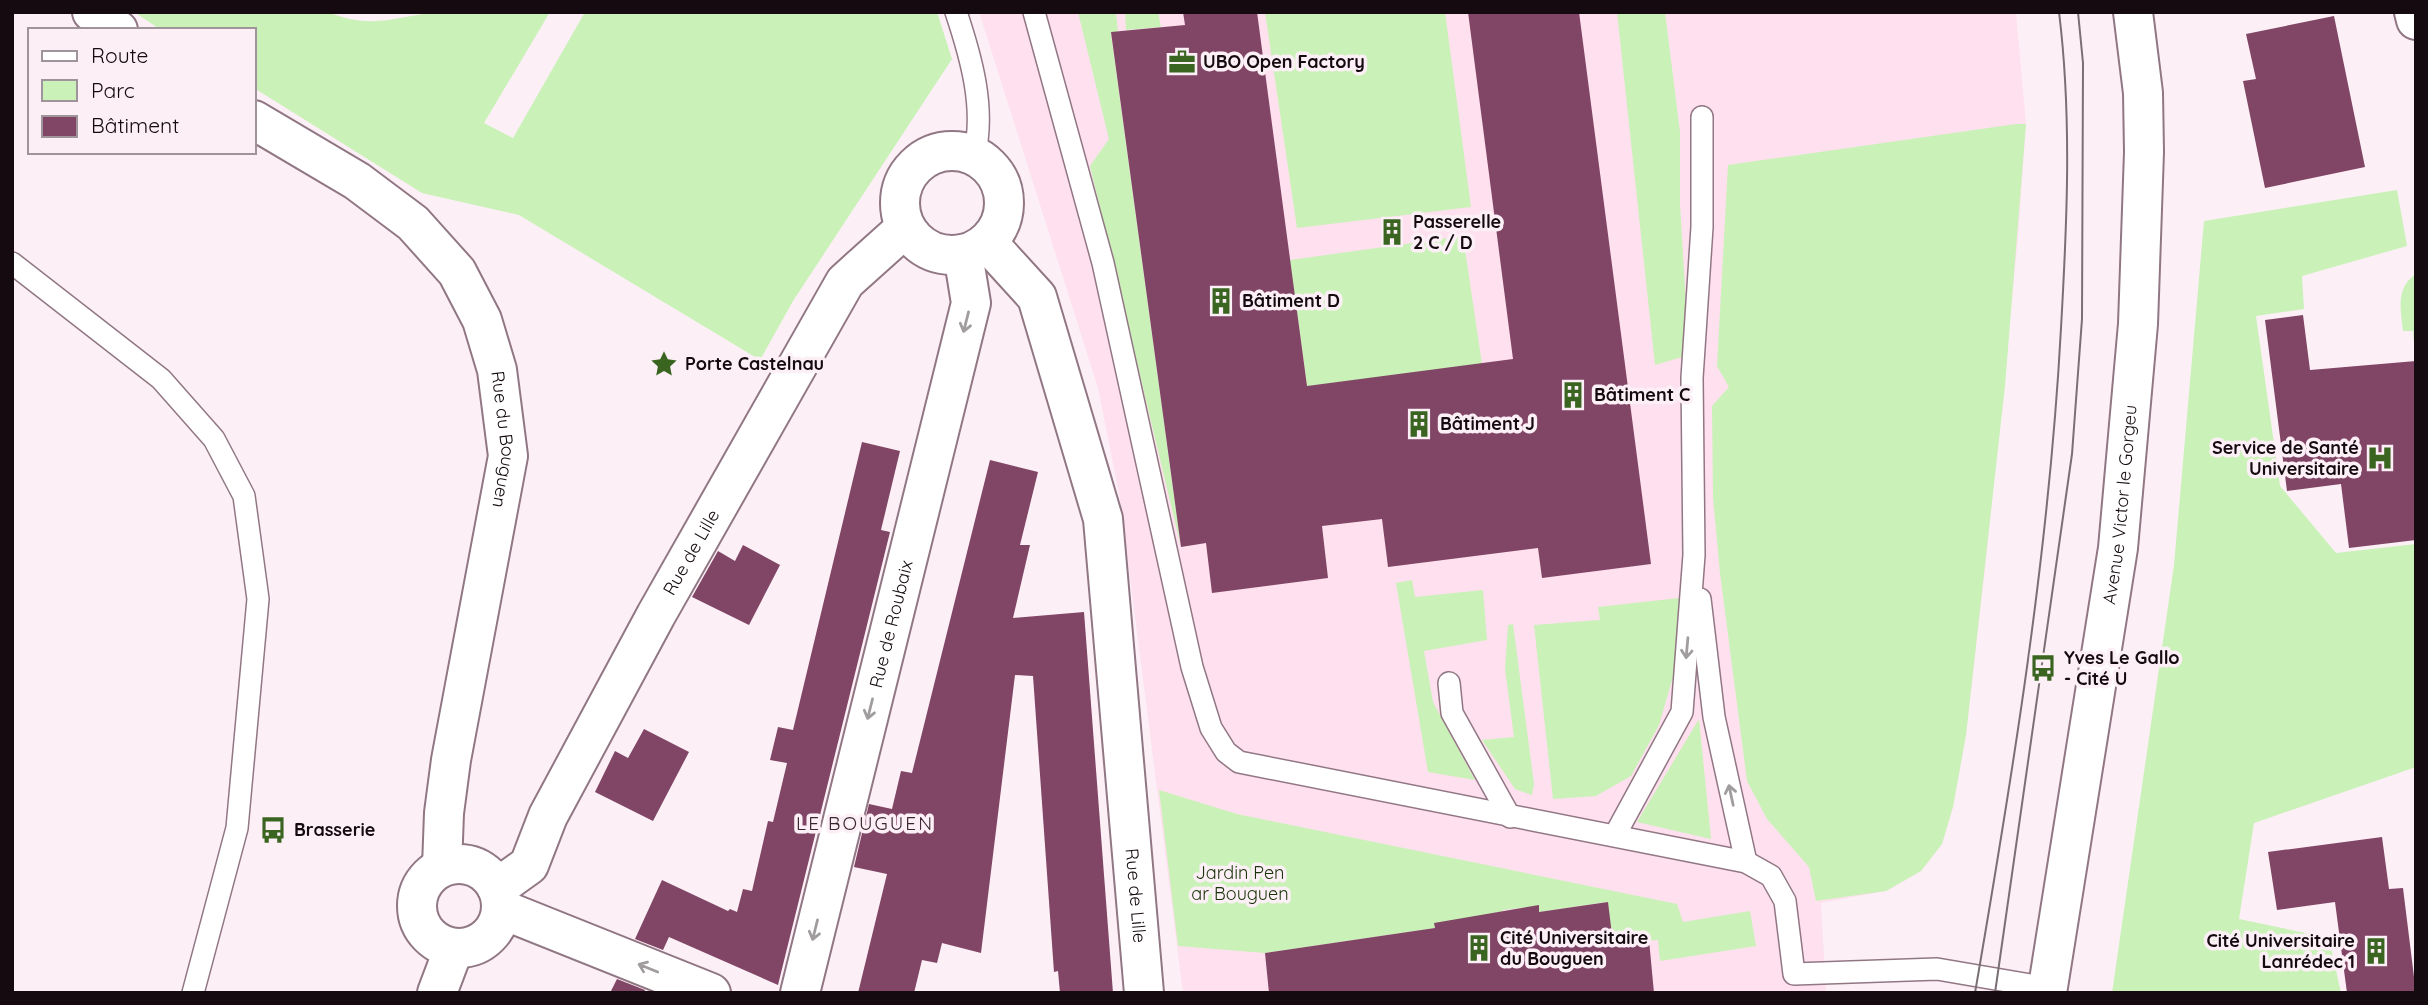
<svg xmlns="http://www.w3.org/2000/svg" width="2428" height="1005" viewBox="0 0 2428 1005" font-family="Quicksand,sans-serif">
  <rect width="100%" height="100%" fill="#fcf0f6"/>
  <polygon fill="#fee0ee" points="979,12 2016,12 2026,124 2018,237 1987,551 1966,735 1953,807 1942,844 1921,871 1886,891 1821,903 1826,993 1183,993 1120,499 1098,388"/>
  <g fill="#caf1b8">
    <path d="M134 12H327C377 31 395 15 443 12 478 10 515 12 550 12L484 123 513 138 585 12H937L952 59 793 301 760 360 519 215 422 193 254 88V30H161Z"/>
    <polygon points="1078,12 1116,12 1118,31 1111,34 1181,547 1090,166 1109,139"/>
    <polygon points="1125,12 1158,12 1161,27 1126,30"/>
    <polygon points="1265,12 1445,12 1471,207 1297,228"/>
    <polygon points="1617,12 1665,12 1680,132 1680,204 1688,338 1682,357 1655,365"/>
    <polygon points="2016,124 2026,124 2005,386 1966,735 1953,807 1942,844 1921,871 1886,891 1816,901 1809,867 1767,819 1747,781 1720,573 1713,498 1712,406 1729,387 1717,366 1728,165"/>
    <polygon points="2397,190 2407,246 2302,276 2304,309 2256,316 2280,486 2336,553 2416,544 2416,767 2254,823 2239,919 2329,938 2341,993 2112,993 2174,565 2204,221"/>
    <polygon points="1463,236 1482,364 1321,489 1290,260"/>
    <path d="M2416 274V369L2413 331H2403C2401 309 2395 288 2416 274Z"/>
    <polygon points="1412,580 1415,597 1483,590 1487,640 1424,651 1433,702 1475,780 1428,772 1396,583"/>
    <polygon points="1679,598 1677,663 1659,725 1631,776 1596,796 1553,799 1534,625 1600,620 1598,607"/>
    <polygon points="1513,624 1534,784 1532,795 1515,789 1482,740 1514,737 1505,669 1508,625"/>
    <polygon points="1699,719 1711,838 1711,839 1637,822"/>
    <polygon points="1159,790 1237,814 1677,904 1683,922 1750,911 1756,946 1660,961 1658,940 1613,943 1607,902 1539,912 1539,906 1503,910 1504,918 1265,953 1178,946"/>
  </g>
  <g fill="#814566">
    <polygon points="1183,12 1257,12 1307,386 1513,359 1468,12 1579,12 1651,564 1542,578 1538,548 1388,567 1382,519 1322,526 1328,578 1212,593 1206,543 1181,547 1111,32 1185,25"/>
    <polygon points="2334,16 2365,167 2265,188 2243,81 2256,79 2246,34"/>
    <polygon points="2303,315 2310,370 2416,361 2416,540 2349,548 2341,484 2287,491 2265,320"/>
    <polygon points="862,442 900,451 881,530 890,532 778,985 669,937 663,950 635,939 662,880 728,911 730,909 737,912 743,889 752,891 768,821 773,822 787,763 770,760 778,727 793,730"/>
    <polygon points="990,460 1038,472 1020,545 1030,545 1013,618 1084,612 1113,993 1060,993 1058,971 1054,972 1033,676 1015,675 981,953 942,943 937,963 922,960 914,993 858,993 887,874 854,867 869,804 892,809 901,771 912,773"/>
    <polygon points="743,545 780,565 749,625 692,597 718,551 735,561"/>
    <polygon points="644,729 689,752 653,821 595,792 615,751 628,758"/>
    <polygon points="2382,837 2389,889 2403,888 2416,993 2347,993 2335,902 2277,910 2268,852"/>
    <polygon points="1608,902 1613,943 1649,940 1654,993 1269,993 1265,953 1435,928 1434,923 1539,905 1539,912"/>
    <polygon points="617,979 645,990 644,993 610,993"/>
  </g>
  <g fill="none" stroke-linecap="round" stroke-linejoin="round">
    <defs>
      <g id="service">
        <path d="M956 12C971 57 986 109 974 156"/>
        <polyline points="1034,12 1103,263 1192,667 1211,728 1226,752 1239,762 1746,862 1771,876 1785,901 1794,974 1937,969 2048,988"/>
        <polyline points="12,263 161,379 214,439 244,496 258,599 237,828 193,993"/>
        <polyline points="1700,599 1714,717 1746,862"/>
        <polyline points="1449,683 1452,713 1510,817"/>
        <polyline points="1615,835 1682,712 1694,555 1692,378 1702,227 1702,117"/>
      </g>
      <g id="minor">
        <circle cx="952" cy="203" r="52"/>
        <path id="s1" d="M987 242 1037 297 1103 519 1144 993"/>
        <path id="s2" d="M497 888 529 865 548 816 656 615 845 282 905 228"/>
        <polyline points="501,909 711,993"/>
        <path id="s3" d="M800 993 971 303 963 254"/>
      </g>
      <g id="tertiary">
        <polyline points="92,12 118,30"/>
        <polyline points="2414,12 2416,20"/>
        <path id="s4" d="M254 120 357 181 413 223 457 272 482 320 497 370 508 456 451 760 444 813 442 867"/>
        <circle cx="459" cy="906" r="42"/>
        <polyline points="437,993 454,948"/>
      </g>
      <g id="secondary">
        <path id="s5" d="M2047 993 2118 548 2138 324 2144 152 2143 93 2133 12"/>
      </g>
    </defs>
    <use href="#service" stroke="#917784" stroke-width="24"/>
    <use href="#minor" stroke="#917784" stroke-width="42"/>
    <use href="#tertiary" stroke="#917784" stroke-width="42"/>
    <use href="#secondary" stroke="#917784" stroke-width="42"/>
    <use href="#service" stroke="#fff" stroke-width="21"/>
    <use href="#minor" stroke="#fff" stroke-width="38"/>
    <use href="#tertiary" stroke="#fff" stroke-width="38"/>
    <use href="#secondary" stroke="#fff" stroke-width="38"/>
    <g stroke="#7a6f74" stroke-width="2">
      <path d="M1975 993C2013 772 2049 552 2061 328 2067 223 2072 117 2059 12"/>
      <polyline points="1995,993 2072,454 2082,319 2083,63 2078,12"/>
    </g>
  </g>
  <defs><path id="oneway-shaft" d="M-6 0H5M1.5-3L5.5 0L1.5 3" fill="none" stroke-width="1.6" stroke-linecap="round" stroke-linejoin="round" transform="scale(1.75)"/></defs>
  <g stroke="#a19d9f">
    <use href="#oneway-shaft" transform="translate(966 322) rotate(104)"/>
    <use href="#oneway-shaft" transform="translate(1687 648) rotate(95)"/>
    <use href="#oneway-shaft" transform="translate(870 709) rotate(104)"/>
    <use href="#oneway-shaft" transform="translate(1731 795) rotate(-102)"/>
    <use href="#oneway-shaft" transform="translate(815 930) rotate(104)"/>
    <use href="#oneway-shaft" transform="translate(648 968) rotate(-158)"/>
  </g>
  <defs>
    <symbol id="office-bare" viewBox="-9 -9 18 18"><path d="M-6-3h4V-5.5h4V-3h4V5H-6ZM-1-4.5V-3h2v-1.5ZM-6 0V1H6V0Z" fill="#3a6521" stroke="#fcf0f6" stroke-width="2.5" paint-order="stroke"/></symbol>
    <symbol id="building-bare" viewBox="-9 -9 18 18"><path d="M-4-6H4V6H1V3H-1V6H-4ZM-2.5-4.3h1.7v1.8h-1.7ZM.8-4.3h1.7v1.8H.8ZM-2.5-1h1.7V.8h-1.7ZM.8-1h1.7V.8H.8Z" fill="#3a6521" stroke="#fcf0f6" stroke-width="2.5" paint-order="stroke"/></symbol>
    <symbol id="sight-bare" viewBox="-9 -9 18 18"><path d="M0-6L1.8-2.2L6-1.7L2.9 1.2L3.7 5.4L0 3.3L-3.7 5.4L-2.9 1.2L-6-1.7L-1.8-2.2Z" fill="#3a6521" stroke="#fcf0f6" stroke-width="2.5" paint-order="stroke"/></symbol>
    <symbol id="hospital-bare" viewBox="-9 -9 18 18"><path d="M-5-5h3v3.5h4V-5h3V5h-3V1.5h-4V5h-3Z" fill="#3a6521" stroke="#fcf0f6" stroke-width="2.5" paint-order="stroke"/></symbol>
    <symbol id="bus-bare" viewBox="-9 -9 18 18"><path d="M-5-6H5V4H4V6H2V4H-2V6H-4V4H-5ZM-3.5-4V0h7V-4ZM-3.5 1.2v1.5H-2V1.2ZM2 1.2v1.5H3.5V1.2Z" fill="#3a6521" stroke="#fcf0f6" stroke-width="2.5" paint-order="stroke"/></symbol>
  </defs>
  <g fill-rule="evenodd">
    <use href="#office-bare" x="1163" y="43" width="38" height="38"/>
    <use href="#building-bare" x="1373" y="213" width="38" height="38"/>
    <use href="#building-bare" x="1202" y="282" width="38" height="38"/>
    <use href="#sight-bare" x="645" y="345" width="38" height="38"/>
    <use href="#building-bare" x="1554" y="376" width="38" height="38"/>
    <use href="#building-bare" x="1400" y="405" width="38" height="38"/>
    <use href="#hospital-bare" x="2361" y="439" width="38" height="38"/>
    <use href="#bus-bare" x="2024" y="649" width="38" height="38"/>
    <use href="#bus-bare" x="254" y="811" width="38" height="38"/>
    <use href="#building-bare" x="1460" y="929" width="38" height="38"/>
    <use href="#building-bare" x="2357" y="932" width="38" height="38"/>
  </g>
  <g text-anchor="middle" stroke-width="7" stroke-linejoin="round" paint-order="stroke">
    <g font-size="18" font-weight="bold" fill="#140a0f" stroke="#fcf0f6" text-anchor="start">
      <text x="1203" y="68">UBO Open Factory</text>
      <text x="1413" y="228">Passerelle<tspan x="1413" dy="21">2 C / D</tspan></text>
      <text x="1242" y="307">Bâtiment D</text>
      <text x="685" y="370">Porte Castelnau</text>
      <text x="1594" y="401">Bâtiment C</text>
      <text x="1440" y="430">Bâtiment J</text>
      <text x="2359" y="454" text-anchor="end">Service de Santé<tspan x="2359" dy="21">Universitaire</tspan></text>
      <text x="2064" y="664">Yves Le Gallo<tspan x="2064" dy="21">- Cité U</tspan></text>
      <text x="294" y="836">Brasserie</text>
      <text x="1500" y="944">Cité Universitaire<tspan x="1500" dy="21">du Bouguen</tspan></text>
      <text x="2355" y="947" text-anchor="end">Cité Universitaire<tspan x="2355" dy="21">Lanrédec 1</tspan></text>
    </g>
    <g font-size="18" fill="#140a0f" stroke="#fcf0f6">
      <text dy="6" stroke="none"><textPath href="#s4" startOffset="432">Rue du Bouguen</textPath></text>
      <text dy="6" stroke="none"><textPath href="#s5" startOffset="494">Avenue Victor le Gorgeu</textPath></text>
      <text dy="6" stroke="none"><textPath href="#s2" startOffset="392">Rue de Lille</textPath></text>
      <text dy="6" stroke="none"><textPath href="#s3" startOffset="380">Rue de Roubaix</textPath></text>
      <text dy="6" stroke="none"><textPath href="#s1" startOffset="684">Rue de Lille</textPath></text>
    </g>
    <g font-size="18" fill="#193308" stroke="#fcf0f6">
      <text x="1240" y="879">Jardin Pen<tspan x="1240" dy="21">ar Bouguen</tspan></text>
    </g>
    <g font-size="19" letter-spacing="2" fill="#3a2530" stroke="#fcf0f6">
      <text x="865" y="830">LE BOUGUEN</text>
    </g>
  </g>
  <rect width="2428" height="1005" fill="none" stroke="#140a0f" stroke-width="28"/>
  <rect x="28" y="28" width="228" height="126" fill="#fcf0f6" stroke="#9f949a" stroke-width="2"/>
  <rect x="42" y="51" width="35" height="10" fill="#ffffff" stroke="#9f949a" stroke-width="2"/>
  <text x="91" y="63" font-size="21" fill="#140a0f">Route</text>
  <rect x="42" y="80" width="35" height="21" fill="#caf1b8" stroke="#9f949a" stroke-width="2"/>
  <text x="91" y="98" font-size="21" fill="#140a0f">Parc</text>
  <rect x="42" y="116" width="35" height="21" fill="#814566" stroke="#9f949a" stroke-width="2"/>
  <text x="91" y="133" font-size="21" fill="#140a0f">Bâtiment</text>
</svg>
